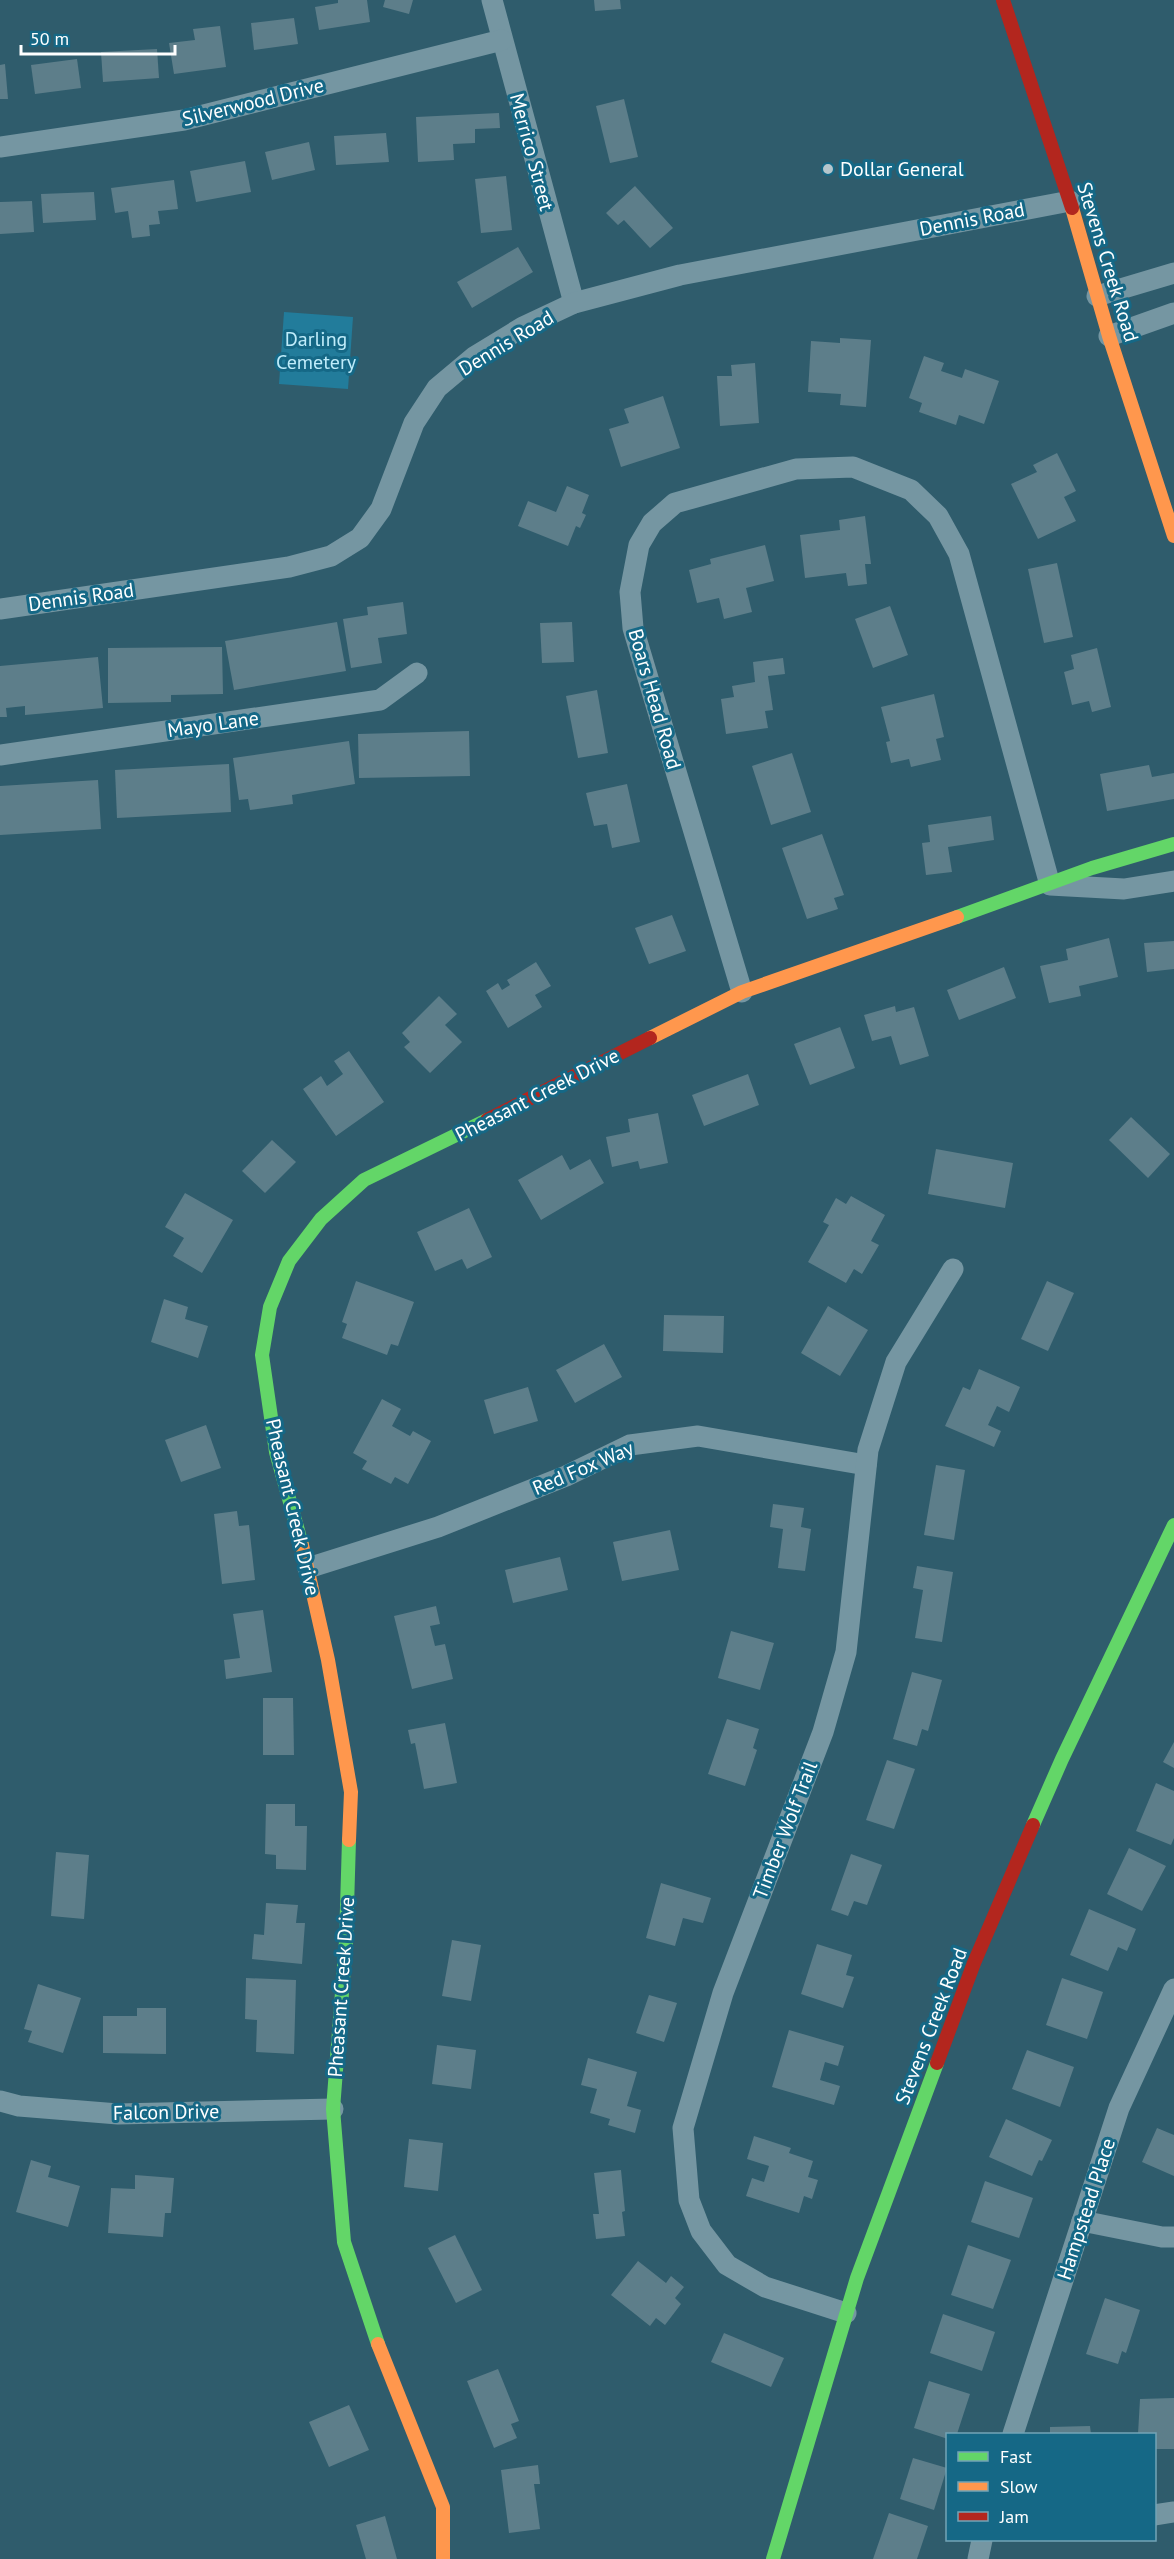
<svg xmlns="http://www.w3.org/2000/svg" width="1174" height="2559" viewBox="0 0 1174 2559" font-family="'PT Sans',sans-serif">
  <rect width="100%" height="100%" fill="#2f5c6c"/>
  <polygon fill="#227c9b" points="284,312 353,317 348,389 279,384"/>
  <g fill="#5d7e8a">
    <polygon points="338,0 367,0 370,22 319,30 315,7 338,3"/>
    <polygon points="385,0 413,0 409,14 383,7"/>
    <polygon points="594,0 620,0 621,9 595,11"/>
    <polygon points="294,18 298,44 254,50 251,23"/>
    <polygon points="220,26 226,67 174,74 169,43 195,40 193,29"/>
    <polygon points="157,49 159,78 103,82 101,52"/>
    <polygon points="77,59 81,88 35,94 31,65"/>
    <polygon points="5,64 8,99 0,99 0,65"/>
    <polygon points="624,99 638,157 610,163 596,106"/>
    <polygon points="499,113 500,128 475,129 475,143 453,144 454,160 418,162 416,117"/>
    <polygon points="386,133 389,162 336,165 334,136"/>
    <polygon points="309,142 315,170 272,180 265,152"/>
    <polygon points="245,161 251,192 196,202 190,171"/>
    <polygon points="506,176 512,230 481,233 475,179"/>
    <polygon points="174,180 178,209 158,211 160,224 149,225 150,236 132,238 128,211 115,213 111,188"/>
    <polygon points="635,186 673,228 650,248 624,220 618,225 606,213"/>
    <polygon points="94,192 96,220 43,223 41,194"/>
    <polygon points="32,201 34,232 0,234 0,202"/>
    <polygon points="518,247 533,272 472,308 457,282"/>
    <polygon points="840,338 871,340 866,407 840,405 841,394 808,392 811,341 840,343"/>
    <polygon points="924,356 944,363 941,371 962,378 965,369 999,381 984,424 959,415 956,425 919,412 922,403 909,398"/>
    <polygon points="755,363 759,423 720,426 717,376 732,376 731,365"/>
    <polygon points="663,396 680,448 621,467 609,429 629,423 624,409"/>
    <polygon points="1057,453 1076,491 1064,497 1076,521 1038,539 1011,484 1037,472 1033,465"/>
    <polygon points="567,486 589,495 582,513 586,515 580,528 576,526 568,546 518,526 528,501 556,512"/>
    <polygon points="865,516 871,564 865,564 867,584 848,586 846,573 805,578 800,535 840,530 839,520"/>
    <polygon points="765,545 774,581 746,588 752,612 724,619 719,598 697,603 689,570 711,564 710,559"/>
    <polygon points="1057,563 1073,637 1044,643 1028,569"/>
    <polygon points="403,602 407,634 378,638 382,663 351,668 343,619 368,615 367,607"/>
    <polygon points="890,606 908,655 873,668 855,619"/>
    <polygon points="337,622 346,671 234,690 225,641"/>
    <polygon points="572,622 574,662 542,663 540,623"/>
    <polygon points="222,647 223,694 171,695 171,702 108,703 108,648"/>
    <polygon points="1097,648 1111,707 1092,712 1089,701 1072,705 1064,672 1074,669 1071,655"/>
    <polygon points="98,657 103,708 25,715 25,706 6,708 7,717 0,717 0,666"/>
    <polygon points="783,658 785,674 768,676 773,710 765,711 768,728 726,734 721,699 734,697 732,686 755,682 753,662"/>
    <polygon points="597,690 608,753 578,758 566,696"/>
    <polygon points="934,694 944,737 936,739 941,760 911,767 909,759 891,763 886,742 890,741 881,707"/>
    <polygon points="469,731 470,776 359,778 358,734"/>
    <polygon points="349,741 355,784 292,795 293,804 250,810 248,799 239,800 233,758"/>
    <polygon points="792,753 811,812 771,825 752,766"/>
    <polygon points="229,764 231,812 117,818 115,770"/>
    <polygon points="1149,765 1152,777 1174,773 1174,799 1107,811 1100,774"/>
    <polygon points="98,780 101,829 0,835 0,786"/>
    <polygon points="627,784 640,842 612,848 607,824 594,826 586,793"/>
    <polygon points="991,816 994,840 948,847 952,872 926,875 922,843 930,842 928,825"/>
    <polygon points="822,834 844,895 834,898 838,909 807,919 782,848"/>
    <polygon points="672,915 686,951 649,964 635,928"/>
    <polygon points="1109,938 1118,977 1079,986 1081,996 1049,1003 1040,966 1068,960 1066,949"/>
    <polygon points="1174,941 1174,969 1147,972 1144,943"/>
    <polygon points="536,962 551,986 535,995 542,1007 508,1028 486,991 498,983 502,990 510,985 507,980"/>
    <polygon points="1004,967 1016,998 959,1020 947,990"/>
    <polygon points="439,996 457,1014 445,1025 462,1042 430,1073 404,1047 410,1042 402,1033"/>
    <polygon points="895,1006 896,1012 914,1007 929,1056 900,1065 891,1036 872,1041 864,1015"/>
    <polygon points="840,1027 855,1068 810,1085 794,1044"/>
    <polygon points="349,1051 384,1102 336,1136 303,1089 321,1076 327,1086 343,1074 334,1061"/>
    <polygon points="748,1074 759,1105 704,1126 692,1095"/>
    <polygon points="658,1113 668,1163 640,1169 638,1161 612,1167 606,1137 630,1132 628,1119"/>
    <polygon points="1131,1117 1170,1154 1148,1178 1109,1140"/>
    <polygon points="272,1140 296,1162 265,1193 242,1171"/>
    <polygon points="936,1149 1013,1163 1005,1208 928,1194"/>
    <polygon points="562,1155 570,1170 590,1159 604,1183 541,1220 518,1180"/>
    <polygon points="185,1193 233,1220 202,1273 173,1256 184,1238 165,1227"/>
    <polygon points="851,1196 885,1215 871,1241 879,1245 862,1274 854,1269 846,1283 808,1262 829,1225 823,1222 836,1198 846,1204"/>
    <polygon points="469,1208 492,1257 467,1269 462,1259 435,1271 417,1232"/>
    <polygon points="356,1281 414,1302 398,1346 391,1344 387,1355 342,1338 347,1324 342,1322"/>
    <polygon points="1047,1281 1074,1293 1048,1351 1021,1339"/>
    <polygon points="164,1299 188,1307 185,1319 208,1326 198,1358 151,1342"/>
    <polygon points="828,1306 868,1330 840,1376 801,1353"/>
    <polygon points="664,1315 724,1316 723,1353 663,1351"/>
    <polygon points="604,1344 622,1377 575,1403 556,1370"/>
    <polygon points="979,1369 1020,1387 1009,1412 997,1406 988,1425 1001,1431 994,1447 945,1426 963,1387 970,1390"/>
    <polygon points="528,1387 538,1421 494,1434 484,1400"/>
    <polygon points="382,1399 401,1409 392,1426 410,1436 413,1431 431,1441 408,1484 395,1477 391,1484 362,1469 367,1461 353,1453"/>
    <polygon points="206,1425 221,1468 181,1482 165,1440"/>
    <polygon points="936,1465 965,1470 954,1540 924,1535"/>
    <polygon points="773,1504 804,1508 801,1527 811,1529 805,1571 778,1568 783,1529 770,1527"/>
    <polygon points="237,1511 239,1526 249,1525 255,1580 222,1584 214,1514"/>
    <polygon points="670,1530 679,1570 622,1581 613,1542"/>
    <polygon points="560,1557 568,1590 513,1603 505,1570"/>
    <polygon points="917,1566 953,1572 942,1642 915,1638 923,1590 913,1588"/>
    <polygon points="436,1606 440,1624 430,1626 435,1646 445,1644 453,1679 412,1689 394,1616"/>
    <polygon points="263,1610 272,1672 226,1679 224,1660 240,1658 233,1614"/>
    <polygon points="731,1631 774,1643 760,1690 718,1678"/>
    <polygon points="912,1672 942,1680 928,1731 922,1729 917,1746 893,1739"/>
    <polygon points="263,1698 293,1698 294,1755 263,1755"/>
    <polygon points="727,1719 759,1729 753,1748 757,1750 745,1786 708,1774"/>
    <polygon points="445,1723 457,1783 424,1789 415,1743 411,1744 408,1730"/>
    <polygon points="1174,1742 1174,1768 1163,1762"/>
    <polygon points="887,1760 915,1769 894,1829 866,1820"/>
    <polygon points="1156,1783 1174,1791 1174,1838 1171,1845 1136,1831"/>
    <polygon points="266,1804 295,1804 295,1826 307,1826 306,1870 276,1869 276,1855 265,1854"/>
    <polygon points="1129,1848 1166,1866 1142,1911 1107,1894"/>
    <polygon points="56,1852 89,1855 84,1919 51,1916"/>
    <polygon points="851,1854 882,1865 867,1905 854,1901 848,1916 831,1910"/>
    <polygon points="661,1883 711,1898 703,1923 683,1918 675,1946 646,1938"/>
    <polygon points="266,1903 298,1905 296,1923 305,1923 302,1964 252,1959 254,1934 264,1935"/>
    <polygon points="1089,1909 1136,1929 1127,1951 1118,1947 1108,1971 1070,1955"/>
    <polygon points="452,1940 481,1945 471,2001 442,1996"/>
    <polygon points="817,1944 852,1955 846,1975 854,1977 843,2008 801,1994"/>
    <polygon points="246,1978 296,1980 294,2054 256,2052 257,2020 245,2019"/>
    <polygon points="1062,1978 1103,1992 1087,2039 1046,2025"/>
    <polygon points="38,1984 81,1998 63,2053 28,2042 32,2031 24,2029"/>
    <polygon points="649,1995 677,2003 664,2042 636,2033"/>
    <polygon points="137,2008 166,2008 166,2054 103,2053 103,2016 137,2016"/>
    <polygon points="789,2030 844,2046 838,2066 825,2062 820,2080 840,2086 834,2105 772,2087"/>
    <polygon points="437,2045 476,2050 471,2089 432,2084"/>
    <polygon points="1027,2050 1074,2067 1060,2107 1012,2089"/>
    <polygon points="588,2058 637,2072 627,2106 641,2110 635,2133 608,2125 610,2119 590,2113 597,2089 581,2085"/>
    <polygon points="1006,2119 1052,2140 1042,2161 1039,2160 1032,2176 989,2157"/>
    <polygon points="1157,2128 1174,2135 1174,2176 1142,2162"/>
    <polygon points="754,2136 791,2148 789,2153 813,2161 808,2177 818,2180 812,2199 804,2196 799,2213 746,2196 752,2178 764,2182 769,2166 747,2159"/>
    <polygon points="409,2139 443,2143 438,2191 404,2187"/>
    <polygon points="31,2160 51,2166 48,2177 80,2186 68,2227 16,2212"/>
    <polygon points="621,2170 625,2211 622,2212 625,2236 596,2239 593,2214 599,2214 594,2173"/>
    <polygon points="135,2175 174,2178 171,2213 165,2213 163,2237 108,2233 111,2188 135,2189"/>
    <polygon points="985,2181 1033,2198 1019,2238 971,2222"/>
    <polygon points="455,2235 482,2290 456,2303 428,2248"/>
    <polygon points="968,2245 1011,2260 993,2309 951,2295"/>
    <polygon points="638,2261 666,2283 671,2276 684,2287 675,2298 681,2304 665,2325 656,2318 650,2326 611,2295"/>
    <polygon points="1105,2298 1140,2310 1126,2353 1122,2351 1118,2364 1086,2354"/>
    <polygon points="943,2314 995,2332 982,2371 930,2353"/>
    <polygon points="724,2333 784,2358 771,2387 711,2362"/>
    <polygon points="498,2369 519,2421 511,2424 517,2438 494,2448 467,2381"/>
    <polygon points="929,2381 970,2394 957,2434 948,2434 948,2439 914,2428"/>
    <polygon points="1174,2398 1174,2449 1154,2449 1154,2434 1138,2434 1140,2399"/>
    <polygon points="349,2405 369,2450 329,2467 309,2422"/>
    <polygon points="1090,2426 1091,2434 1050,2434 1050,2427"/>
    <polygon points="913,2458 947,2468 934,2510 900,2499"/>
    <polygon points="538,2465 540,2484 534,2484 540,2529 509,2533 501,2470"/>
    <polygon points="889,2513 928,2526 917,2559 873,2559"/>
    <polygon points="385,2516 397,2559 366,2559 356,2525"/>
  </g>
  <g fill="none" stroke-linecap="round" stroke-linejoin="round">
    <g stroke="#7596a2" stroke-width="21">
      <polyline points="492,0 574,303"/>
      <polyline points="0,147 184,120 502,40"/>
      <polyline points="1097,296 1174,273"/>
      <polyline points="1109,336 1174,313"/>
      <polyline points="0,609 289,567 331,556 360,538 381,509 414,423 437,388 474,357 523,327 574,303 680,275 1070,201"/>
      <polyline points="0,755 380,700 417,673"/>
      <polyline points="742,992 633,628 630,592 639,545 652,523 675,503 796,469 853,467 911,490 938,516 959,554 1050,885 1124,889 1174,881"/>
      <polyline points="308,1568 438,1527 566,1476 630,1445 698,1436 866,1465"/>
      <polyline points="0,2101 19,2106 118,2114 333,2109"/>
      <polyline points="1082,2221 1162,2237 1174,2237"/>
      <polyline points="846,2313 765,2287 727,2265 701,2231 689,2200 683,2128 723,1993 823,1732 846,1652 868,1450 896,1362 953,1269"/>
      <polyline points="1013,2434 1119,2108 1174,1989"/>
      <polyline points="1154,2515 1174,2512"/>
      <polyline points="978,2559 982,2540"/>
    </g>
    <g stroke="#63d668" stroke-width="14">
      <polyline points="957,917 1092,868 1174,844"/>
      <polyline points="302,1545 276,1452 262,1355 270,1307 289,1261 321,1219 364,1180 487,1120"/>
      <polyline points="1033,1825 1062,1759 1174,1525"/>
      <polyline points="349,1840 346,1941 333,2109 344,2242 378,2344"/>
      <polyline points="773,2559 857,2278 937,2063"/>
    </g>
    <g stroke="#ff974d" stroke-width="14">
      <polyline points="1072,208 1109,336 1174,536"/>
      <polyline points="650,1038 742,992 957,917"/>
      <polyline points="302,1545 328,1660 351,1792 349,1840"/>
      <polyline points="378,2344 443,2507 443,2559"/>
    </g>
    <g stroke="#b3261e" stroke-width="14">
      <polyline points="1003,0 1072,208"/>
      <polyline points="487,1120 650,1038"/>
      <polyline points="937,2063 974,1963 1033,1825"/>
    </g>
  </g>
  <circle fill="#b6c6cc" stroke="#156886" stroke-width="2" cx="828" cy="169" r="6"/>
  <g text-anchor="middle" stroke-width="6" stroke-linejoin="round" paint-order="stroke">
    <g font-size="20" fill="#fff" stroke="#156886">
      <text transform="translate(253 102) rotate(-14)" y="7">Silverwood Drive</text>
      <text transform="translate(532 152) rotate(75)" y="7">Merrico Street</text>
      <text transform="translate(972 219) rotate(-11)" y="7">Dennis Road</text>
      <text transform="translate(1108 262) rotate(73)" y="7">Stevens Creek Road</text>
      <text transform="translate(506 343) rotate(-31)" y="7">Dennis Road</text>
      <text transform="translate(81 597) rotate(-8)" y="7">Dennis Road</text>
      <text transform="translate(655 699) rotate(74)" y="7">Boars Head Road</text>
      <text transform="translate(213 724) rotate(-8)" y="7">Mayo Lane</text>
      <text transform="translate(537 1095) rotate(-27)" y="7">Pheasant Creek Drive</text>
      <text transform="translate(583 1468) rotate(-23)" y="7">Red Fox Way</text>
      <text transform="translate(293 1507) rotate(77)" y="7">Pheasant Creek Drive</text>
      <text transform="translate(785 1830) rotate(-69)" y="7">Timber Wolf Trail</text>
      <text transform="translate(341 1987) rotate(-86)" y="7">Pheasant Creek Drive</text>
      <text transform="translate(931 2026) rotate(-69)" y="7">Stevens Creek Road</text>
      <text transform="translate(166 2112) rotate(-1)" y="7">Falcon Drive</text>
      <text transform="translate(1086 2209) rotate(-72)" y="7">Hampstead Place</text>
    </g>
    <g font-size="20" fill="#fff" stroke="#156886" text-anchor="start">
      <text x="840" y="176">Dollar General</text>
    </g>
    <g font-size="20" fill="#bfecfa" stroke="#156886">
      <text x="316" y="346">Darling<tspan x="316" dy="23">Cemetery</tspan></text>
    </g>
  </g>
  <rect x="946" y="2433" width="210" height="108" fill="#156886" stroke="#73a4b6" stroke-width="1.5"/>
  <rect x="958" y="2452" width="30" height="9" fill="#63d668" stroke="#73a4b6" stroke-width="1.5"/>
  <text x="1000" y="2463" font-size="18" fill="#ffffff">Fast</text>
  <rect x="958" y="2482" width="30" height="9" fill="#ff974d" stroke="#73a4b6" stroke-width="1.5"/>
  <text x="1000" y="2493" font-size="18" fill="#ffffff">Slow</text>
  <rect x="958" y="2512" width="30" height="9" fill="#b3261e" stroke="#73a4b6" stroke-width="1.5"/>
  <text x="1000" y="2523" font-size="18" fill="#ffffff">Jam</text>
  <path d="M21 45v9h154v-9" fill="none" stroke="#ffffff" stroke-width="3"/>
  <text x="30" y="45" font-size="18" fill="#ffffff" stroke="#156886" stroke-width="4.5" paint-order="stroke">50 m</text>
</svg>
